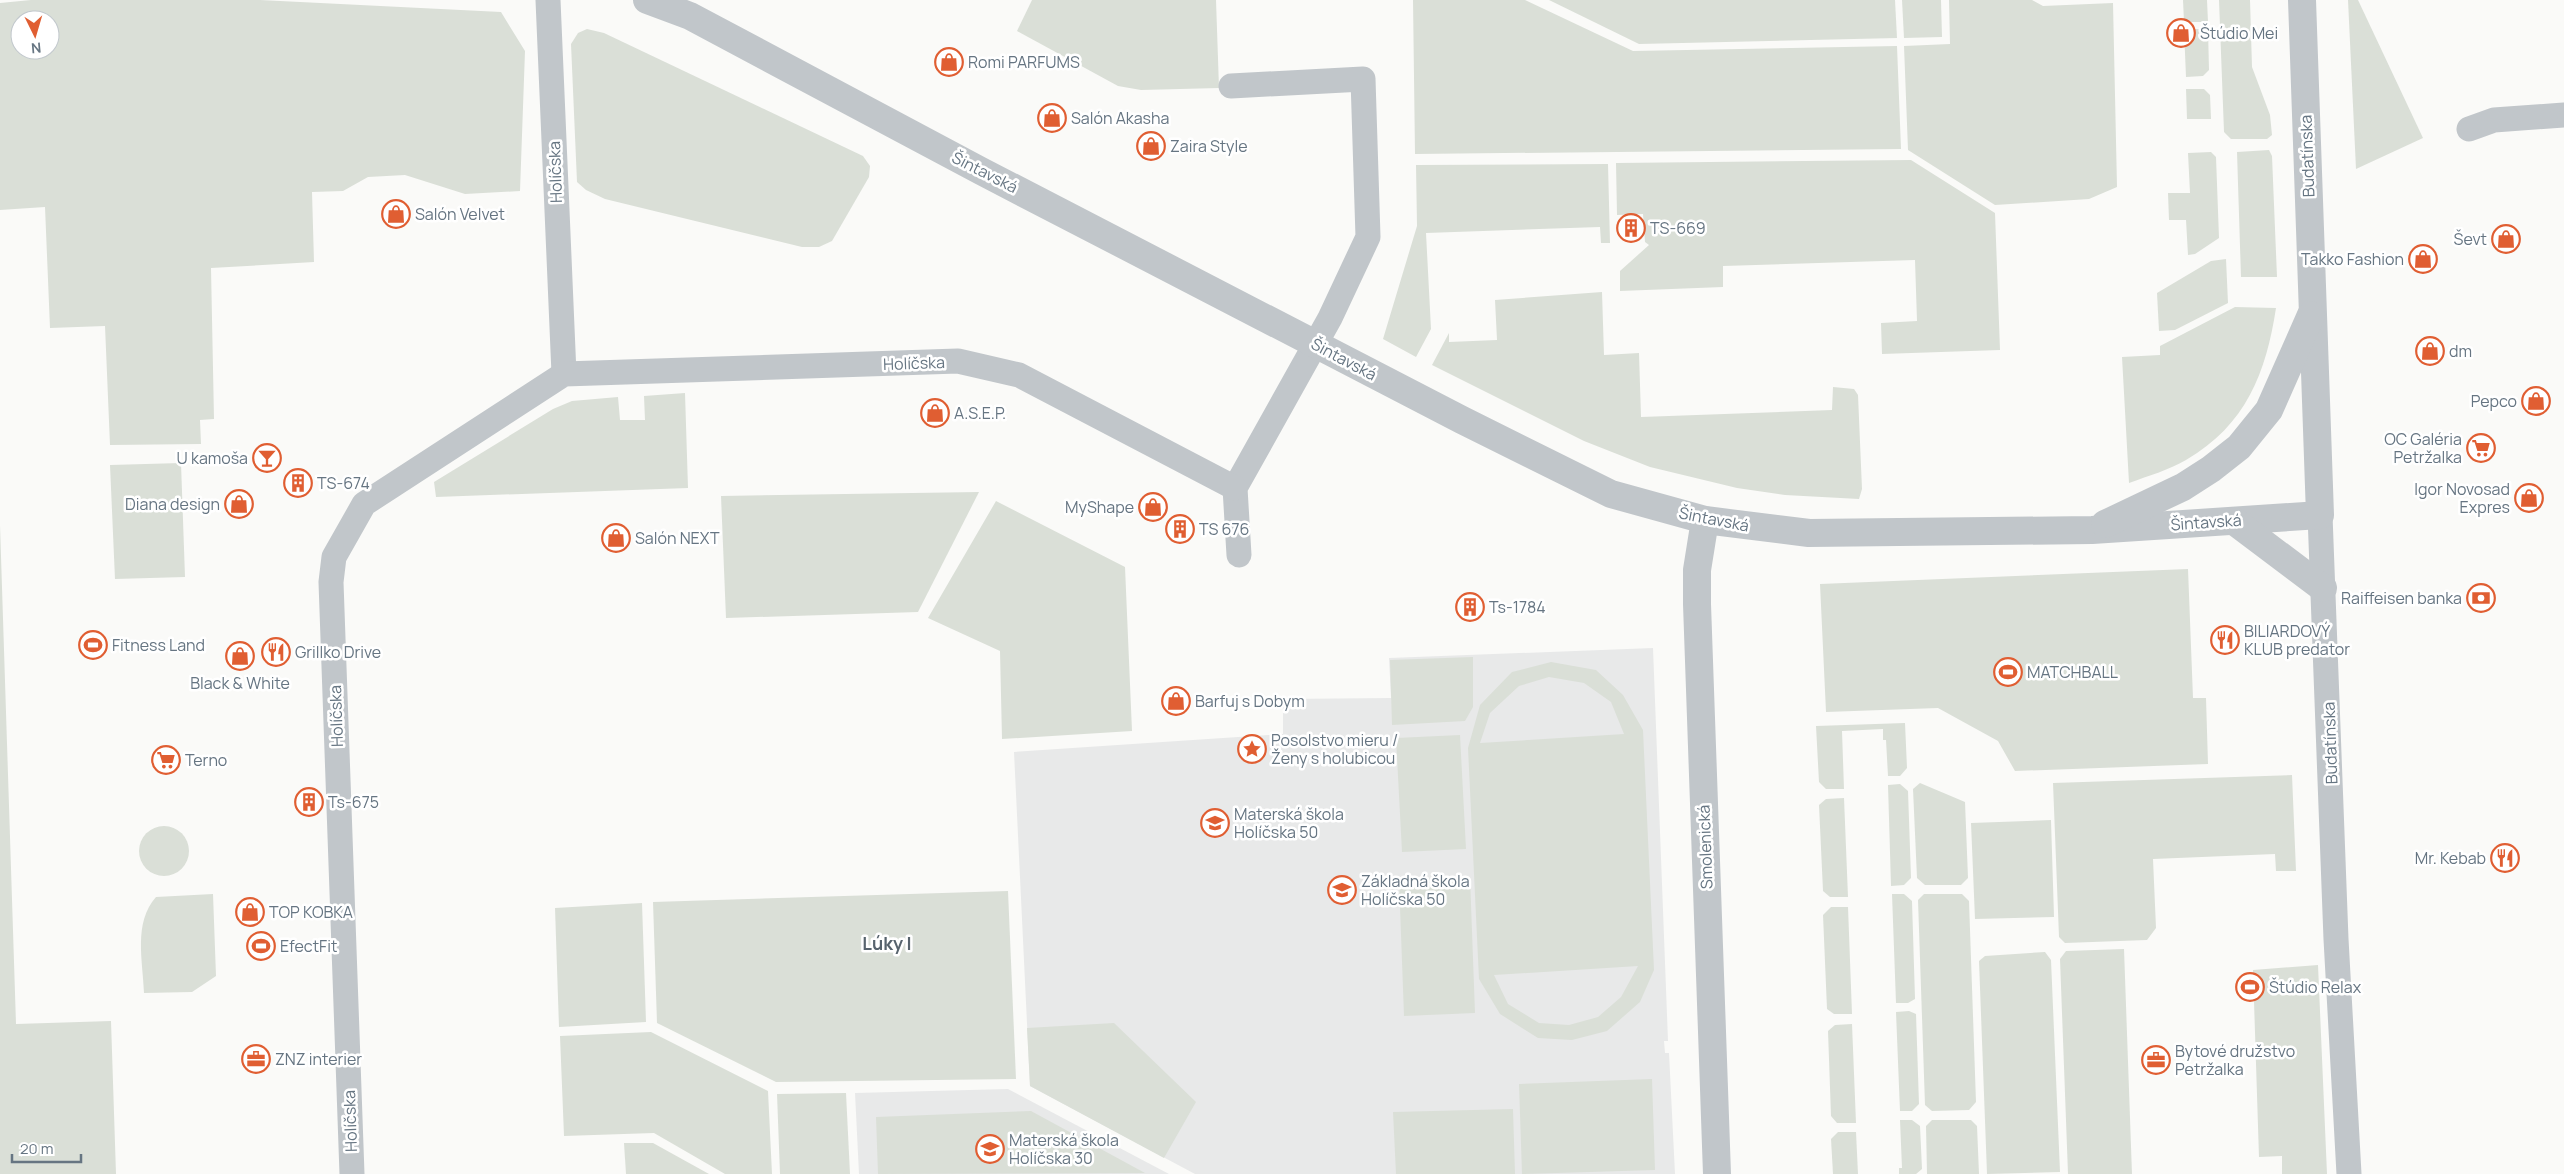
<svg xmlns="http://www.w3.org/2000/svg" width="2564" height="1174" viewBox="0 0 2564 1174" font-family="Manrope,sans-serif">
  <rect width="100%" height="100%" fill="#fafaf8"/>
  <g fill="#e8e9e9">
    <polygon points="1653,648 1668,1041 1664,1041 1665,1053 1669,1053 1675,1174 1195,1174 1030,1086 1014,752 1283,734 1283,699 1391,698 1389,658"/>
    <polygon points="1008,1089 1169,1174 859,1174 855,1093"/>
  </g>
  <g fill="#dadfd7" fill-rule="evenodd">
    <path d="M31 0H260L501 12 525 51 520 191 465 194 405 175 368 177 343 191 312 192 314 262 211 268 214 419 200 420 201 444 110 445 105 326 50 328 45 207 0 210V3ZM20 20H50V50H20Z"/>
    <polygon points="1032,0 1216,0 1219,88 1141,90 1118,86 1017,31"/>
    <polygon points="1413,0 1525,0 1633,51 1897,46 1901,149 1415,154"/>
    <polygon points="1549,0 1895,0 1897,38 1639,44"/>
    <polygon points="1902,0 1941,0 1942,37 1904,38"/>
    <polygon points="1949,0 2032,0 2043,6 2113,3 2117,187 2089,199 1995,205 1908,150 1904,46 1950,44"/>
    <polygon points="2183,0 2207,0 2208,22 2184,22"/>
    <polygon points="2219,0 2250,0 2252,67 2270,115 2272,135 2267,139 2231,139 2224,132"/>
    <polygon points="2348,0 2358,0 2423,138 2356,169"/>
    <polygon points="587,29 604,33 863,156 870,166 869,177 832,241 819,247 802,247 605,199 586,190 577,182 571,44 578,33"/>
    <polygon points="2184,29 2208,29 2209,70 2203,76 2186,77"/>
    <polygon points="2186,89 2204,89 2210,95 2211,119 2187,119"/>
    <polygon points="2269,150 2272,156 2277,277 2241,277 2237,152"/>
    <polygon points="2211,152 2216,157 2219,238 2195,254 2188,255 2186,220 2169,220 2168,193 2190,193 2188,153"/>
    <polygon points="1911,160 1995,213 2000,350 1882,354 1881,323 1917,321 1915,260 1723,266 1723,287 1620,291 1620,271 1649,245 1645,242 1643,214 1617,215 1616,163"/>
    <polygon points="1608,164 1610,243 1601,243 1600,227 1426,233 1431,329 1416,357 1383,339 1417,226 1416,165"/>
    <polygon points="2226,259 2228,303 2175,330 2159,331 2157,293 2211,261"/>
    <polygon points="1602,292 1604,355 1639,353 1641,417 1832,410 1833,387 1854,389 1858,395 1862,489 1859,499 1785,495 1737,488 1650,467 1584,441 1432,365 1449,333 1449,342 1497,340 1495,300"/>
    <path d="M2235 307 2276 308C2266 373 2246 425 2186 460 2169 470 2148 476 2129 483L2122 357 2160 355V346Z"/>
    <polygon points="685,393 688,488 436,497 434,482 553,409 572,401 618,397 620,420 645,420 644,396"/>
    <polygon points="181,463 185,577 115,579 110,465"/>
    <polygon points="979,492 918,612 726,618 721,496"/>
    <polygon points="996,501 1125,567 1132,731 1002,739 1000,651 928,618"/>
    <polygon points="0,525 16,1024 111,1021 116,1174 0,1174"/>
    <polygon points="2188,569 2193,698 2206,698 2208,764 2015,771 1998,741 1938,708 1826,712 1820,584"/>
    <polygon points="1473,657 1473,707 1465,721 1392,725 1390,660"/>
    <path d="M1551 662 1596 670 1623 695 1643 730 1654 970 1640 1002 1607 1031 1572 1040 1538 1038 1500 1014 1479 979 1468 748 1480 705 1512 672ZM1549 677 1584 683 1611 702 1624 734 1480 743 1490 713 1519 686ZM1638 966 1621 997 1598 1017 1569 1025 1539 1023 1508 1004 1494 975Z"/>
    <polygon points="1905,723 1907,768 1900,776 1888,776 1886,740 1883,740 1883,729 1842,731 1844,789 1826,789 1819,782 1816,726"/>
    <polygon points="1460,735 1466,849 1402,852 1396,738"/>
    <polygon points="2292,775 2296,871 2276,871 2275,854 2153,859 2156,928 2147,940 2065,943 2059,937 2053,783"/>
    <polygon points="1920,783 1965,802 1968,878 1961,885 1925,885 1917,878 1913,789"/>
    <polygon points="1900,784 1908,791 1911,878 1904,885 1891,886 1888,785"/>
    <polygon points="1844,798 1848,897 1830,897 1823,891 1819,805 1826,799"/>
    <polygon points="2051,820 2054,917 1975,919 1971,823"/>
    <circle cx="164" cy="851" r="25"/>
    <polygon points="1470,877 1475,1013 1404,1016 1399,880"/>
    <polygon points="1008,891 1016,1079 776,1082 657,1023 653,902"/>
    <path d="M213 894 216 976 192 992 144 993C143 961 133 923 156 897Z"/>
    <polygon points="1892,894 1904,894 1912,901 1915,999 1908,1003 1896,1003"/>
    <polygon points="1924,894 1962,894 1969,901 1976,1102 1969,1110 1932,1111 1925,1105 1918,900"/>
    <polygon points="642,903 646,1022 559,1027 555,908"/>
    <polygon points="1831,907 1848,907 1852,1014 1834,1014 1827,1009 1823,915"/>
    <polygon points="2124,949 2132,1174 2068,1174 2060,959 2066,951"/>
    <polygon points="2045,952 2051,960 2060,1172 1987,1174 1979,961 1985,956"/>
    <polygon points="2318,965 2327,1174 2282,1174 2282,1156 2259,1157 2253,970"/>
    <polygon points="1909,1011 1916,1014 1919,1104 1912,1111 1900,1111 1896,1012"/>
    <polygon points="1114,1023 1196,1102 1164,1158 1030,1086 1027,1028"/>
    <polygon points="1852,1024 1856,1123 1837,1123 1831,1116 1828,1031 1835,1025"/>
    <polygon points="651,1032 768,1091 772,1174 725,1174 654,1133 564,1136 560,1036"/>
    <polygon points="1652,1079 1655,1170 1522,1174 1519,1084"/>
    <polygon points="846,1093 850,1174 780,1174 777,1094"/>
    <polygon points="1513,1109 1515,1174 1396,1174 1393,1112"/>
    <polygon points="1031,1111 1145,1173 878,1174 876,1117"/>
    <polygon points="1900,1120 1912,1120 1920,1126 1922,1169 1916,1174 1899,1174 1899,1168 1902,1168"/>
    <polygon points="1932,1120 1971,1120 1977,1126 1979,1174 1927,1174 1926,1126"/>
    <polygon points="1838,1132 1856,1132 1858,1174 1833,1174 1831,1139"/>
    <polygon points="624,1143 653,1143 709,1174 626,1174"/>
  </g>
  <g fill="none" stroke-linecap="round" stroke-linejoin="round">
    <g stroke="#c1c6ca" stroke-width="25">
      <polyline points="548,0 564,374"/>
      <polyline points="1231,86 1363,79 1368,237 1330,318 1235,488 1239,555"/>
      <polyline points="2469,129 2494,120 2564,115"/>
      <polyline points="2320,515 2336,939 2349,1174"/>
      <polyline points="352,1174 331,582 334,557 364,504 564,374 958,361 1019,375 1235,488"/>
    </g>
    <g stroke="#c1c6ca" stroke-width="28">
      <polyline points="647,0 690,16 981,171 1462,420 1611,494 1705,520 1809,533 2092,530 2320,515 2302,0"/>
      <polyline points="1705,520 1697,570 1697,604 1717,1174"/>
      <polyline points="2234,521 2323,588"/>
      <polyline points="2105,524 2183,487 2211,469 2239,447 2269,410 2311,315"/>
    </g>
  </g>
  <defs>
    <symbol id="shop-ring" viewBox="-11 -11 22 22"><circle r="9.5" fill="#fff" stroke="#e05e32" stroke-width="1.5"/><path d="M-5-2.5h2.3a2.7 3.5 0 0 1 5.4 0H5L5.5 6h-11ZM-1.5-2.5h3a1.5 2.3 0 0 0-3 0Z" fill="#e05e32"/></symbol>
    <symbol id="building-ring" viewBox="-11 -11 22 22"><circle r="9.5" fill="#fff" stroke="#e05e32" stroke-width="1.5"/><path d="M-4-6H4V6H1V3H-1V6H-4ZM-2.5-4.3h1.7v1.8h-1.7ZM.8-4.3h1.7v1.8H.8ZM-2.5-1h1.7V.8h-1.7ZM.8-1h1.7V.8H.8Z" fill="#e05e32"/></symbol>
    <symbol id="supermarket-ring" viewBox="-11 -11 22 22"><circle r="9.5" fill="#fff" stroke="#e05e32" stroke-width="1.5"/><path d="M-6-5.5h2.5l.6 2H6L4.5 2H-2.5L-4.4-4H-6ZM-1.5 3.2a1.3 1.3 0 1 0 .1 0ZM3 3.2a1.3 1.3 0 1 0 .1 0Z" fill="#e05e32"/></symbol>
    <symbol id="bar-ring" viewBox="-11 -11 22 22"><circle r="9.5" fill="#fff" stroke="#e05e32" stroke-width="1.5"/><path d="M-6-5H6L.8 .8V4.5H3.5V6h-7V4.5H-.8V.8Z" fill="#e05e32"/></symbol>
    <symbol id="bank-ring" viewBox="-11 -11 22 22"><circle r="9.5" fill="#fff" stroke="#e05e32" stroke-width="1.5"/><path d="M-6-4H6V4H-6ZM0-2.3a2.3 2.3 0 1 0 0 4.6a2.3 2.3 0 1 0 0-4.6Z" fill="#e05e32"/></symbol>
    <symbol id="restaurant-ring" viewBox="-11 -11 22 22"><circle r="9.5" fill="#fff" stroke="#e05e32" stroke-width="1.5"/><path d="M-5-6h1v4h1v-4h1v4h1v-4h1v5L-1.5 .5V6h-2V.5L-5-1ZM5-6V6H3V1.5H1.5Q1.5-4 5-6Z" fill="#e05e32"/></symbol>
    <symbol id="stadium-ring" viewBox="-11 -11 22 22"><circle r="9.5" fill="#fff" stroke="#e05e32" stroke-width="1.5"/><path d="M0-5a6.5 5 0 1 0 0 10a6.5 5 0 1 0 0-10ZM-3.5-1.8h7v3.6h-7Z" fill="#e05e32"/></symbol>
    <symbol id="sight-ring" viewBox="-11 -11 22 22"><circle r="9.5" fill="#fff" stroke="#e05e32" stroke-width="1.5"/><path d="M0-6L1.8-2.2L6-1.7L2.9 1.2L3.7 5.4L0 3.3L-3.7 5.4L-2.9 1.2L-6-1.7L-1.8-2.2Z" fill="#e05e32"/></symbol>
    <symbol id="school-ring" viewBox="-11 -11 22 22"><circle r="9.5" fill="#fff" stroke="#e05e32" stroke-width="1.5"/><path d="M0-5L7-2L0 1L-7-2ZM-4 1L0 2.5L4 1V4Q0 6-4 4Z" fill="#e05e32"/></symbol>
    <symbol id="office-ring" viewBox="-11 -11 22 22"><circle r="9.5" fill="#fff" stroke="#e05e32" stroke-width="1.5"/><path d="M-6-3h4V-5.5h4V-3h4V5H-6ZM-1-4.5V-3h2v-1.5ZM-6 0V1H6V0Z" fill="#e05e32"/></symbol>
  </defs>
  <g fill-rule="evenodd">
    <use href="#shop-ring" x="2165" y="17" width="32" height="32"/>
    <use href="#shop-ring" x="933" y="46" width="32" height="32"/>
    <use href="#shop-ring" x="1036" y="102" width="32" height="32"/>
    <use href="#shop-ring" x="1135" y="130" width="32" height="32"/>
    <use href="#shop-ring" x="380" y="198" width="32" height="32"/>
    <use href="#building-ring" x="1615" y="212" width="32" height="32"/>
    <use href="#shop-ring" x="2490" y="223" width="32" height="32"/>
    <use href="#shop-ring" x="2407" y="243" width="32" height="32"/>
    <use href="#shop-ring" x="2414" y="335" width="32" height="32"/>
    <use href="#shop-ring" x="2520" y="385" width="32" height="32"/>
    <use href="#shop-ring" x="919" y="397" width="32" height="32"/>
    <use href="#supermarket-ring" x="2465" y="432" width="32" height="32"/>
    <use href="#bar-ring" x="251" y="442" width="32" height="32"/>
    <use href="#building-ring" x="282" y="467" width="32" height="32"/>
    <use href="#shop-ring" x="2513" y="482" width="32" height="32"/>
    <use href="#shop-ring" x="223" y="488" width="32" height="32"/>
    <use href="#shop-ring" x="1137" y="491" width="32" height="32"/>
    <use href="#building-ring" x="1164" y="513" width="32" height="32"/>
    <use href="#shop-ring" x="600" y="522" width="32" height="32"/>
    <use href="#bank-ring" x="2465" y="582" width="32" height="32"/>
    <use href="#building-ring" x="1454" y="591" width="32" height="32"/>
    <use href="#restaurant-ring" x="2209" y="624" width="32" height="32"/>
    <use href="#stadium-ring" x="77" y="629" width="32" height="32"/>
    <use href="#restaurant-ring" x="260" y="636" width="32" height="32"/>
    <use href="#shop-ring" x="224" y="640" width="32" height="32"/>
    <use href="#stadium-ring" x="1992" y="656" width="32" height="32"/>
    <use href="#shop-ring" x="1160" y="685" width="32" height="32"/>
    <use href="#sight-ring" x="1236" y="733" width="32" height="32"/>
    <use href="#supermarket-ring" x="150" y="744" width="32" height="32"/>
    <use href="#building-ring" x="293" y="786" width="32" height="32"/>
    <use href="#school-ring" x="1199" y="807" width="32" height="32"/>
    <use href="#restaurant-ring" x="2489" y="842" width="32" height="32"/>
    <use href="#school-ring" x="1326" y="874" width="32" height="32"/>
    <use href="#shop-ring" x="234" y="896" width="32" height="32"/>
    <use href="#stadium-ring" x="245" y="930" width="32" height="32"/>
    <use href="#stadium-ring" x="2234" y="971" width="32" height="32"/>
    <use href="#office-ring" x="240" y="1043" width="32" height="32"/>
    <use href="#office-ring" x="2140" y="1044" width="32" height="32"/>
    <use href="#school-ring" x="974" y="1133" width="32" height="32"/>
  </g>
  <g text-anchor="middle" stroke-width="5" stroke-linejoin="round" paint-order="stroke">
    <g font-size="16" fill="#667582" stroke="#fff" text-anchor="start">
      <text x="2200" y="39">Štúdio Mei</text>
      <text x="968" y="68">Romi PARFUMS</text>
      <text x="1071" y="124">Salón Akasha</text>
      <text x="1170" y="152">Zaira Style</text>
      <text x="415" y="220">Salón Velvet</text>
      <text x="1650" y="234">TS-669</text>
      <text x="2487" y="245" text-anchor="end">Ševt</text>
      <text x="2404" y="265" text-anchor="end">Takko Fashion</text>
      <text x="2449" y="357">dm</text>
      <text x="2517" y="407" text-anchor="end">Pepco</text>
      <text x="954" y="419">A.S.E.P.</text>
      <text x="2462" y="445" text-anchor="end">OC Galéria<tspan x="2462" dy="18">Petržalka</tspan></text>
      <text x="248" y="464" text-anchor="end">U kamoša</text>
      <text x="317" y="489">TS-674</text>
      <text x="2510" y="495" text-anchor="end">Igor Novosad<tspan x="2510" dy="18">Expres</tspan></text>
      <text x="220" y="510" text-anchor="end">Diana design</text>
      <text x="1134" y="513" text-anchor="end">MyShape</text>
      <text x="1199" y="535">TS 676</text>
      <text x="635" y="544">Salón NEXT</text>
      <text x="2462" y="604" text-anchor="end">Raiffeisen banka</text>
      <text x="1489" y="613">Ts-1784</text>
      <text x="2244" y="637">BILIARDOVÝ<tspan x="2244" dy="18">KLUB predator</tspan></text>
      <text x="112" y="651">Fitness Land</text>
      <text x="295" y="658">Grillko Drive</text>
      <text x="2027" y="678">MATCHBALL</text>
      <text x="240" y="689" text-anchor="middle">Black &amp; White</text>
      <text x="1195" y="707">Barfuj s Dobym</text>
      <text x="1271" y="746">Posolstvo mieru /<tspan x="1271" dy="18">Ženy s holubicou</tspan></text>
      <text x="185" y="766">Terno</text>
      <text x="328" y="808">Ts-675</text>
      <text x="1234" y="820">Materská škola<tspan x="1234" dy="18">Holíčska 50</tspan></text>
      <text x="2486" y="864" text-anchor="end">Mr. Kebab</text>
      <text x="1361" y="887">Základná škola<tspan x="1361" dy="18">Holíčska 50</tspan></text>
      <text x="269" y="918">TOP KOBKA</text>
      <text x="280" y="952">EfectFit</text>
      <text x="2269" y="993">Štúdio Relax</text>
      <text x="2175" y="1057">Bytové družstvo<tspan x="2175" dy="18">Petržalka</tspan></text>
      <text x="275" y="1065">ZNZ interier</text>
      <text x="1009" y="1146">Materská škola<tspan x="1009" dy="18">Holíčska 30</tspan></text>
    </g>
    <g font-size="16" fill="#667582" stroke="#fff">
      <text transform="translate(2307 156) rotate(-92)" y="6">Budatínska</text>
      <text transform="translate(555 172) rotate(-92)" y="6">Holíčska</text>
      <text transform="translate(985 172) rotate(27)" y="6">Šintavská</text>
      <text transform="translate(1344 359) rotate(28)" y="6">Šintavská</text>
      <text transform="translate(914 363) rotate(-2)" y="6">Holíčska</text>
      <text transform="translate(1714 519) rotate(11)" y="6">Šintavská</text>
      <text transform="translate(2206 522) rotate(-4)" y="6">Šintavská</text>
      <text transform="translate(336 716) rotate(-92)" y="6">Holíčska</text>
      <text transform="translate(2330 743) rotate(-92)" y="6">Budatínska</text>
      <text transform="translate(1705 847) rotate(-92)" y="6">Smolenická</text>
      <text transform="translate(350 1121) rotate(-92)" y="6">Holíčska</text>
    </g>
    <g font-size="18" font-weight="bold" fill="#57636d" stroke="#fff">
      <text x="887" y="950">Lúky I</text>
    </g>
  </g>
  <g transform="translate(35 35) rotate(175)"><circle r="24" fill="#ffffff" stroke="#c2c8cd"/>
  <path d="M0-4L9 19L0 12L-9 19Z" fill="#e05e32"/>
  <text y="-8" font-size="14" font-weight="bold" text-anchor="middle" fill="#667582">N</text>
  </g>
  <path d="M12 1154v8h69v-8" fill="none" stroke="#667582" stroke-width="2.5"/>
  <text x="20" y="1154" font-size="15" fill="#667582" stroke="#ffffff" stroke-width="4" paint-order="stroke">20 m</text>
</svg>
